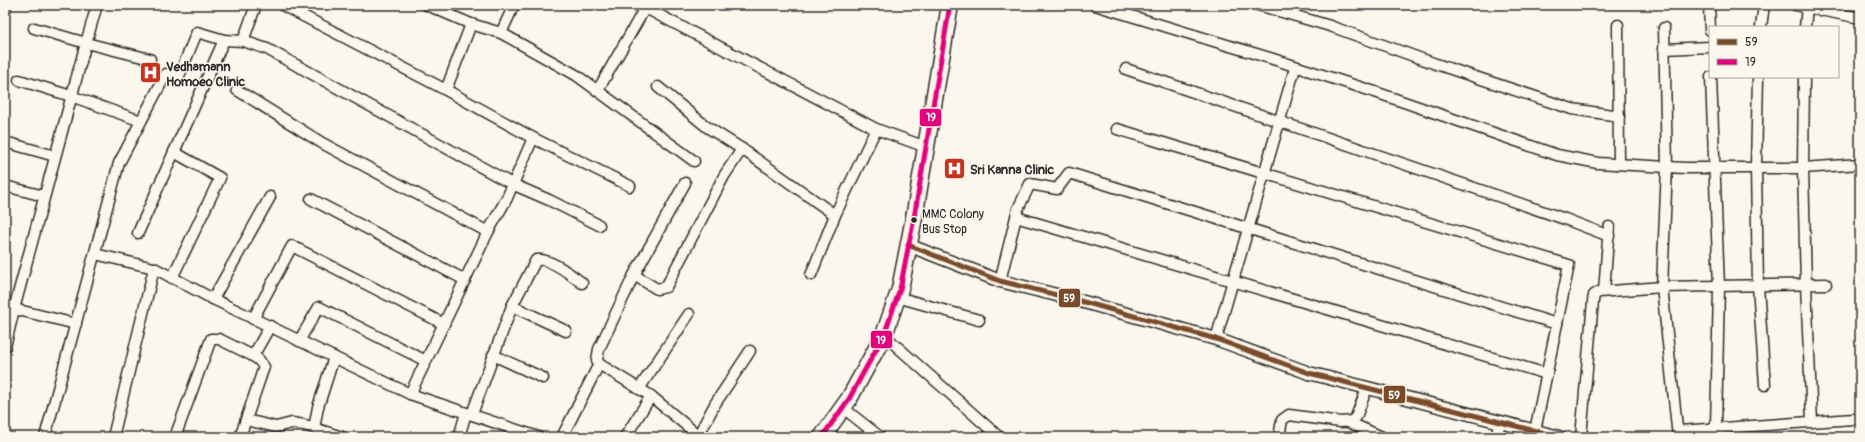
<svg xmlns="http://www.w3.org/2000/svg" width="1865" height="442" viewBox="0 0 1865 442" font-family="Pangolin,sans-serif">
  <rect width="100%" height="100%" fill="#fbf7ec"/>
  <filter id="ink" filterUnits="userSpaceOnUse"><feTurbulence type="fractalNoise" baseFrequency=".025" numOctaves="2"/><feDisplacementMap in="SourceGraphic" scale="8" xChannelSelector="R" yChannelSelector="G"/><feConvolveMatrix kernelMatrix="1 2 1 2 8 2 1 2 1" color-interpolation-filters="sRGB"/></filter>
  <g filter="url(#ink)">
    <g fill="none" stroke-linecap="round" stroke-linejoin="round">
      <defs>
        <g id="minor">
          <polyline points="282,5 446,90 533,138 630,186"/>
          <polyline points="427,5 471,24 501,33 576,75 694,161"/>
          <polyline points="640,5 876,129 926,147"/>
          <polyline points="1095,5 1273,59 1375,92 1557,155 1598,163 1685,168 1803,168 1860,164"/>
          <polyline points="1258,5 1330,26 1436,64 1572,109 1619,116"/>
          <polyline points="1709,5 1710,30"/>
          <polyline points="1795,5 1860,18"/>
          <polyline points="5,11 6,5"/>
          <polyline points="1618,25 1619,164"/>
          <polyline points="1761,27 1764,5"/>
          <polyline points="1805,27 1807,7"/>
          <polyline points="34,28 86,43 97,5"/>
          <polyline points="1664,28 1667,167 1662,287 1678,437"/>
          <polyline points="501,33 514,5"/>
          <polyline points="243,41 256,5"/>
          <polyline points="1664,49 1710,47"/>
          <polyline points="1126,69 1565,219 1609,236"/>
          <polyline points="1711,77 1719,287 1716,428"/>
          <polyline points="1758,77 1756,167 1758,286 1765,385"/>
          <polyline points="1804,77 1803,168 1806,285 1812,422"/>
          <polyline points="19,80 71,96 141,121"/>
          <polyline points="658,87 707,127 742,149 835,215"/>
          <polyline points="237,90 322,143 488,232"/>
          <polyline points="446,90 471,24"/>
          <polyline points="598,90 645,8"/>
          <polyline points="1117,129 1569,265 1535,431"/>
          <polyline points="5,142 55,156"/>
          <polyline points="685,183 634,275 599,349 597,360 599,364 651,396 700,437"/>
          <polyline points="5,186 44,196"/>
          <polyline points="311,199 465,280"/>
          <polyline points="1016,217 1547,374"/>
          <polyline points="138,233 174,152"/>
          <polyline points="95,254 154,268 213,299 410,394 538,437"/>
          <polyline points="634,275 657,289 666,287 724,176 742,149"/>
          <polyline points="811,275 835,215 876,129"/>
          <polyline points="172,278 220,178 174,152 224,40"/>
          <polyline points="1000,281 1018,209 1030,184 1057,189 1069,173 1557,324"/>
          <polyline points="1604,291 1609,227"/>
          <polyline points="897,297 979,320"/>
          <polyline points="213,299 270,197"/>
          <polyline points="512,306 566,331"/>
          <polyline points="14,309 76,324"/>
          <polyline points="253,319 292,246 444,324"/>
          <polyline points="884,335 999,437"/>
          <polyline points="1216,339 1295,68"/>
          <polyline points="299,341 319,307 426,361"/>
          <polyline points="5,347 14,309 86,43 150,59"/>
          <polyline points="493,355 543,378"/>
          <polyline points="639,389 689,314"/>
          <polyline points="410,394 488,232 507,198 533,138"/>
          <polyline points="842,407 880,437"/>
          <path d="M472 414 512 306 536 260C549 257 572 275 582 283"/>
          <polyline points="246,420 276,427 292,423 304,425 342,437"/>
          <polyline points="1348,422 1382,437"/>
          <polyline points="314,428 318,407 334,357"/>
          <polyline points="1678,431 1854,419"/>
          <polyline points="698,436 715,404 750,351"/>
          <polyline points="45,437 119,163 166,74 179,76 197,32 224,40 243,41 267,49 512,184 549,200 599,225"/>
          <polyline points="113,437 154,268"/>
          <polyline points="175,437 211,339 219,339 253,356"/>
          <polyline points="240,437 264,367 259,360 253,356 270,326"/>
          <polyline points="459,437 466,413"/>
          <polyline points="562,437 599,364"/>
          <polyline points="625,437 651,396"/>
          <polyline points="1279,437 1282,420 1289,415 1341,422 1352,421 1356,417 1367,388"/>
          <polyline points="1498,437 1498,422"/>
          <polyline points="1581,437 1593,301 1594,295 1599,292 1662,287 1826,284"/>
        </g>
        <polyline id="tertiary" points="908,245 1000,281 1073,299 1216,339 1309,373 1559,437"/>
        <polyline id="primary" points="822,437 849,399 884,335 900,289 914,218 950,5"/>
      </defs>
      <use href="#minor" stroke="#2b2b2b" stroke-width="13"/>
      <use href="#tertiary" stroke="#2b2b2b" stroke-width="15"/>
      <use href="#primary" stroke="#2b2b2b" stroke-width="19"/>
      <use href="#minor" stroke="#fbf7ec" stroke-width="10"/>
      <use href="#tertiary" stroke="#fbf7ec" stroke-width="12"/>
      <use href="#primary" stroke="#fbf7ec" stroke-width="16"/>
      <defs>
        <polyline id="bus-1" points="908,245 1000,281 1073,299 1216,339 1309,373 1559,437"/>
        <polyline id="bus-2" points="822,437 849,399 884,335 900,289 914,218 950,5"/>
      </defs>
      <use href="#bus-1" stroke="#fbf7ec" stroke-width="8"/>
      <use href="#bus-2" stroke="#fbf7ec" stroke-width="8"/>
      <use href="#bus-1" stroke="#7a4b2a" stroke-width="5"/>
      <use href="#bus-2" stroke="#e5007d" stroke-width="5"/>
    </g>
  </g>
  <defs>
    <symbol id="hospital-square" viewBox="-11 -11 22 22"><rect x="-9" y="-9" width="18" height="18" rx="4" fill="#c8321e" stroke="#fbf7ec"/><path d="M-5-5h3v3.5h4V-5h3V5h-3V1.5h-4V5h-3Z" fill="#fff"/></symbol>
  </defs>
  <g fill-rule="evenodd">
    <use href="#hospital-square" x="138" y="60" width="25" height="25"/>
    <use href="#hospital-square" x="942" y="156" width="25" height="25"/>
  </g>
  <circle fill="#2b2b2b" stroke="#fbf7ec" stroke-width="1.5" cx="914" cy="220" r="3.5"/>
  <g text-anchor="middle" stroke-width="3" stroke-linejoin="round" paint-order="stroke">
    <g font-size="12" fill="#2b2b2b" stroke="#fbf7ec" text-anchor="start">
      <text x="922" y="218">MMC Colony<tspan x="922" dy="15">Bus Stop</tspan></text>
    </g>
    <g font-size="13" font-weight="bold" fill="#2b2b2b" stroke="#fbf7ec" text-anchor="start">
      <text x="166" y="71">Vedhamann<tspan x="166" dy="15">Homoeo Clinic</tspan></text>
      <text x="970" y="174">Sri Kanna Clinic</text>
    </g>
  </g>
  <g stroke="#fbf7ec" stroke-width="1.5">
    <rect x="919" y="108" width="23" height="19" rx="4" fill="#e5007d"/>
    <rect x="1058" y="288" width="23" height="20" rx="4" fill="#7a4b2a"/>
    <rect x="870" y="330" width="23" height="19" rx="4" fill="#e5007d"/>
    <rect x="1383" y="385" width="23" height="19" rx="4" fill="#7a4b2a"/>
  </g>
  <g font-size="11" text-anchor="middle" font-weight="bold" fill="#fff">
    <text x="931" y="121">19</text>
    <text x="1069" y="302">59</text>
    <text x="881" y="344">19</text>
    <text x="1394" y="399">59</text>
  </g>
  <rect width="1865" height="442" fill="none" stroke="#fbf7ec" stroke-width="20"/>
  <rect x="10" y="10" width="1845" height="422" fill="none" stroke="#2b2b2b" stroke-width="1.5" filter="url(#ink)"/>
  <rect x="1709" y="26" width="130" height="52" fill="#fbf7ec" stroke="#a8a59f"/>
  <rect x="1717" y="39" width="20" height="6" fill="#7a4b2a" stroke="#a8a59f"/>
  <text x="1745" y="46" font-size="12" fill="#2b2b2b">59</text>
  <rect x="1717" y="59" width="20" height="6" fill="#e5007d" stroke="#a8a59f"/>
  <text x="1745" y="66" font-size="12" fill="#2b2b2b">19</text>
</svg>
